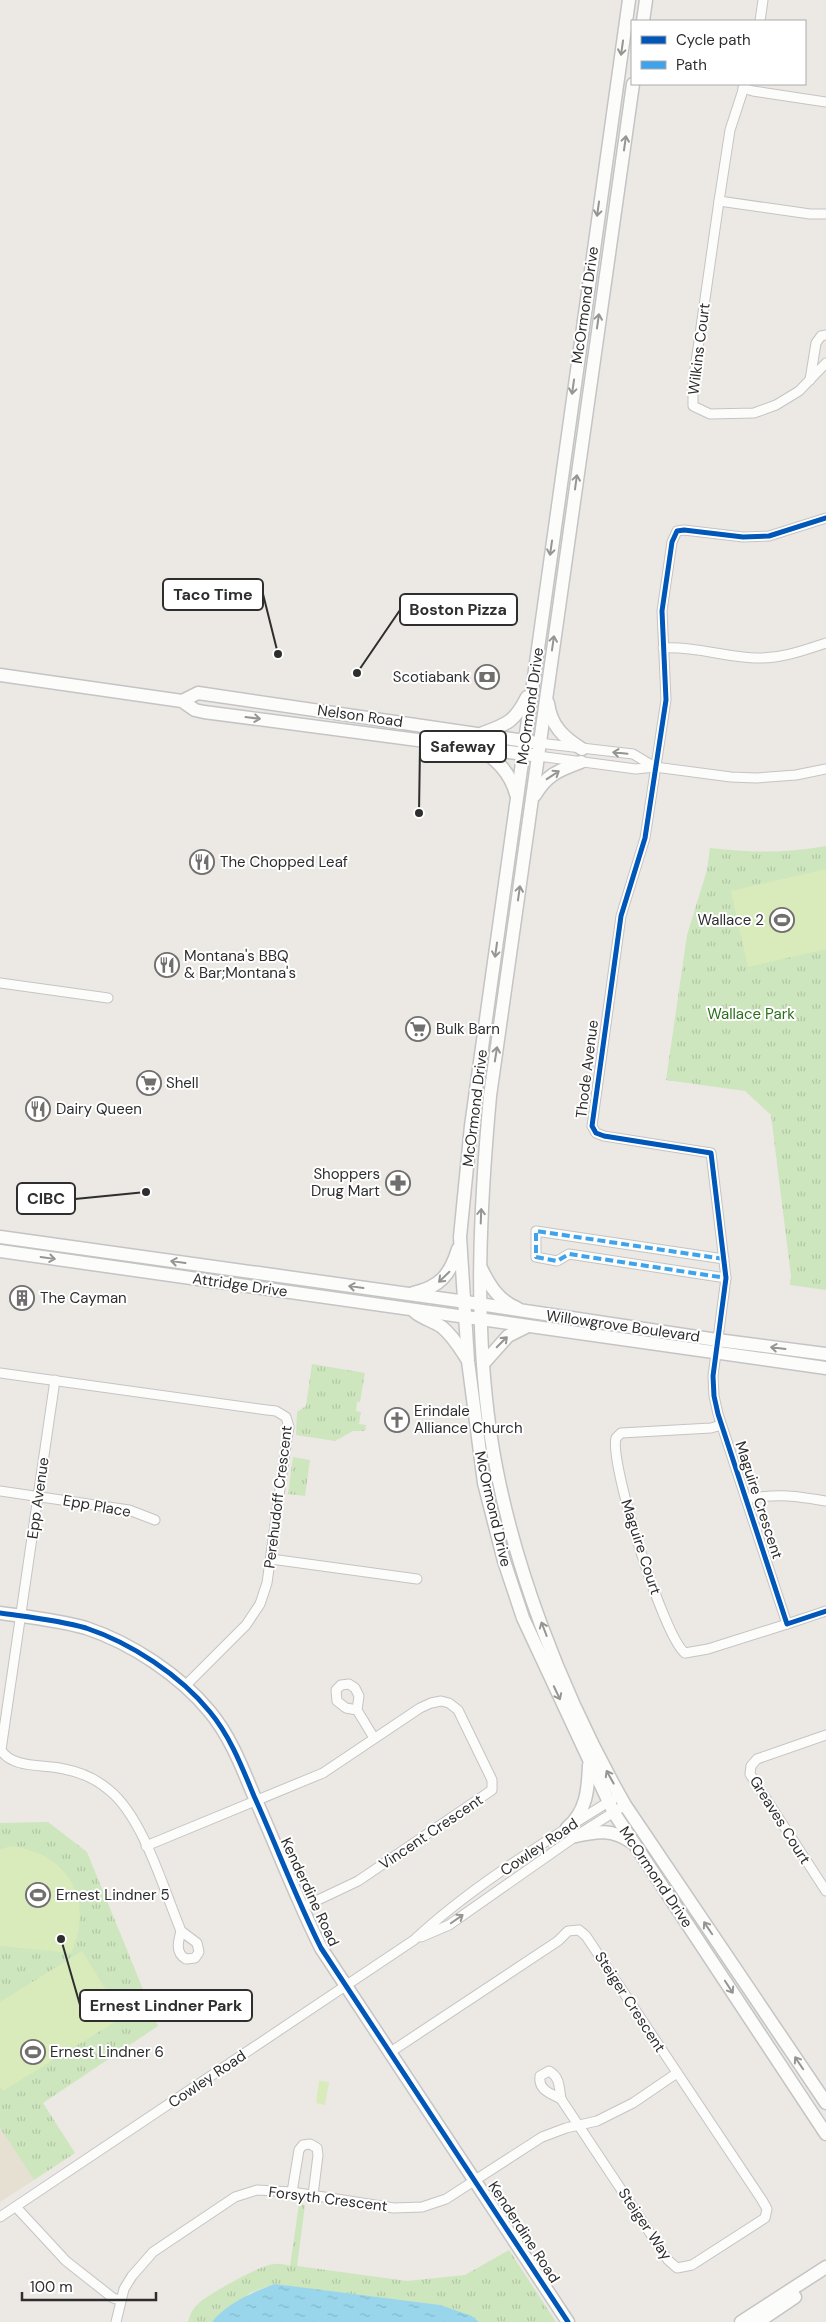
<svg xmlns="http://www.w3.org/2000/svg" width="826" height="2322" viewBox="0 0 826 2322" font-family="'DM Sans',sans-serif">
  <defs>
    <pattern id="park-tufts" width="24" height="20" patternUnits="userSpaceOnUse" patternTransform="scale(1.25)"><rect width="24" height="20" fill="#cee6be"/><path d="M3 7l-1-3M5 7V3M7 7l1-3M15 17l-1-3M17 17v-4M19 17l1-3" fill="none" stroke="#b1c6a4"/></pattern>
    <pattern id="water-ripples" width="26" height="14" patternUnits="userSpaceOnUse" patternTransform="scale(1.25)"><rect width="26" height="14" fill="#99d6ec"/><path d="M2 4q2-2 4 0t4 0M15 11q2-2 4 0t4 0" fill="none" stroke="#84b8cb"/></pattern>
  </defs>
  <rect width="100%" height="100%" fill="#ece8e4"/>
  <polygon fill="#e6e0d3" points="0,2128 34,2180 0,2202"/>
  <g fill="url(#park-tufts)">
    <path d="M826 846V1290L790 1285 791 1276 771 1115 745 1091 666 1080 687 935 707 870 710 848C750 853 787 853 826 846Z"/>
    <polygon points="312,1364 365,1373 360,1402 357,1402 356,1411 361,1412 359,1424 366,1425 365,1431 353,1431 335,1441 296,1435 297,1412 306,1406"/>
    <polygon points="293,1457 310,1460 305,1496 288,1494"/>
    <polygon points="48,1822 87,1852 158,2026 43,2103 75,2153 34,2180 0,2128 0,1823"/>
    <path d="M299 2204 305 2205 297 2266 407 2281 465 2275 509 2250 556 2322H479L472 2316 275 2284 250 2293 212 2322H188C190 2314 193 2308 200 2302 211 2293 261 2264 275 2264 280 2263 286 2265 290 2266Z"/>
  </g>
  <g fill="#d9eabb">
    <polygon points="826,869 826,949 748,967 731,891"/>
    <path d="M10 1846C68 1853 95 1899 71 1953L0 1946V1850Z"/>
    <polygon points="82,1951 123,2017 3,2091 0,2087 0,2002"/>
    <polygon points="319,2081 329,2082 325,2105 316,2103"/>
  </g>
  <path fill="url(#water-ripples)" d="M275 2284 440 2305 472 2316 479 2322H212C225 2304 255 2291 275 2284Z"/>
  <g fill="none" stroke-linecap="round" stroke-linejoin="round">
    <defs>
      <g id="street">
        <polyline points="760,21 763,0"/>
        <polyline points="745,84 730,130 719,201 810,214 826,214"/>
        <polyline points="743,88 753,91 826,102"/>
        <polyline points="719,201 693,383 693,406 710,414 754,413 776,405 799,391 826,363"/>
        <polyline points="810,380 816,343 821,336 826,335"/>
        <polyline points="826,518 769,536 743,537 684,530 677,531 672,542 662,611 666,700 645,838 621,916 592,1126 596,1133 604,1136 711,1153 726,1278 713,1376 714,1396 718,1414 787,1624 826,1611"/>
        <path d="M663 648C694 646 725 657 755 658 780 659 802 651 826 643"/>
        <polyline points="539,743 633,754 655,767"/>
        <polyline points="538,756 636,769 655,767 731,777 756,778 796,775 826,769"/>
        <polyline points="0,983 108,998"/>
        <polyline points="724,1259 536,1231 536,1257 557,1261 569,1254 726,1278"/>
        <polyline points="0,1373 267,1410 276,1411 286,1417 289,1427 287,1438 267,1583 260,1604 246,1625 185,1686"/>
        <path d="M55 1380 1 1750C12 1769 45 1764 64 1769 80 1772 96 1779 109 1790 143 1817 164 1890 181 1931"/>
        <path d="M721 1425 711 1428 621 1433 616 1438C609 1463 664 1638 685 1653L708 1649 787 1624"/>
        <polyline points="0,1491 129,1510 155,1520"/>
        <path d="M746 1499C779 1493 794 1496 826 1501"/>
        <polyline points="271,1559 417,1579"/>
        <polyline points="357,1710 346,1708 337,1701 336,1690 341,1685 349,1684 355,1688 359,1696 357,1710 374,1738"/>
        <polyline points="826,1735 757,1759 751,1766 750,1774 826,1891"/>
        <polyline points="146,1846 323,1773 420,1708 431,1703 441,1701 449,1703 458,1710 492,1780 492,1790 358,1881 301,1908"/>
        <path d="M181 1931 197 1943 199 1952 195 1958 186 1959C175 1953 178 1942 181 1931Z"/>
        <polyline points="421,1937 449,1925 576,1836 625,1805"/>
        <polyline points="389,2053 558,1941 568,1931 579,1930 586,1936 762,2200 767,2209 765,2218 692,2265 677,2268 668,2260 561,2099"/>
        <path d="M549 2071C560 2077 559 2087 561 2099 550 2093 538 2090 540 2076Z"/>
        <polyline points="292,2192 299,2150 303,2145 310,2144 317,2148 318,2155 313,2195"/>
        <polyline points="16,2207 66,2261 113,2298 120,2300"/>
        <path d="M0 2217 414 1940C473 1885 545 1842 613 1799"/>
        <polyline points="116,2322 124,2289 132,2276 153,2252 235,2197 257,2190 292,2192 394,2208 422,2207 446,2199 542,2137 566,2128 597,2121 633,2103 677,2073"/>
      </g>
      <g id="secondary">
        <polyline points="629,0 471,1126 460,1237 468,1361 484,1483 504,1561 523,1618 614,1813 826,2134"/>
        <polyline points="643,21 646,0"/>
        <path d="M633 84 490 1096C480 1207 474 1319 490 1431 508 1556 562 1695 625 1805L826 2103"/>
        <polyline points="0,675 182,701 195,710 204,712 532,755"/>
        <polyline points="182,701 198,693 532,742"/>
        <path d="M548 703C551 726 563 737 582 749"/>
        <path d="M483 733C508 724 515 721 527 697"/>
        <path d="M480 748C498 762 510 772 516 794"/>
        <path d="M535 795C547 774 560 770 581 762"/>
        <polyline points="0,1237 466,1302 717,1340 826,1354"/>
        <polyline points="0,1251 826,1368"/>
        <path d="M481 1268C489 1285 499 1301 517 1308"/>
        <path d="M413 1293C440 1287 450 1275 458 1249"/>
        <path d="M415 1312C423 1319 434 1321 442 1327 453 1336 460 1348 467 1359"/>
        <polyline points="483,1364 508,1336 526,1327"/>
        <path d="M0 1613C28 1617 58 1620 86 1628 131 1643 180 1675 210 1712 230 1736 242 1767 254 1796 277 1847 296 1898 321 1948L568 2322"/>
        <path d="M567 1828C587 1811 588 1789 589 1765"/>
        <path d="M576 1836C597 1831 613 1829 631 1842"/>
        <polyline points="741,2322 826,2267"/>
        <polyline points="758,2322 795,2297"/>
      </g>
    </defs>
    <use href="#street" stroke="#c5c4c5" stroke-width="11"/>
    <use href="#secondary" stroke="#c5c4c5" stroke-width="15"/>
    <use href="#street" stroke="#fcfcfb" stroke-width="9"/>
    <use href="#secondary" stroke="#fcfcfb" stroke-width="12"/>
    <polyline stroke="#3ea3eb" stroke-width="4" stroke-dasharray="8 4" stroke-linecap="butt" points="724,1259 536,1231 536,1257 557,1261 569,1254 726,1278"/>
    <defs>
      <g id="cycleway">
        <polyline points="826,518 769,536 743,537 684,530 677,531 672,542 662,611 666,700 645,838 621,916 592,1126 596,1133 604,1136 711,1153 726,1278 713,1376 714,1396 718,1414 787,1624 826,1611"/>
        <path d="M0 1613C28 1617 58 1620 86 1628 131 1643 180 1675 210 1712 230 1736 242 1767 254 1796 277 1847 296 1898 321 1948L568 2322"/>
      </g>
    </defs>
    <use href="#cycleway" stroke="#fff" stroke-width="8"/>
    <use href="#cycleway" stroke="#0057b8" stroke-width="5"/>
  </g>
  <defs><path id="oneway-shaft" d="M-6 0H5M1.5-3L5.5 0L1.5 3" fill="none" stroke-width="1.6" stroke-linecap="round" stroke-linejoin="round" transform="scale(1.25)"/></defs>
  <g stroke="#959594">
    <use href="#oneway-shaft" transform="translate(622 48) rotate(98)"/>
    <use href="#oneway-shaft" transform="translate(625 143) rotate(-82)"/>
    <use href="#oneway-shaft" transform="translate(598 209) rotate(98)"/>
    <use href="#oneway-shaft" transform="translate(598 321) rotate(-82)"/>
    <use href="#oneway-shaft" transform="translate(573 387) rotate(98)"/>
    <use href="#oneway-shaft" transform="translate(576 482) rotate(-82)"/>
    <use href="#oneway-shaft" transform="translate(551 548) rotate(98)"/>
    <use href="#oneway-shaft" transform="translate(553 643) rotate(-82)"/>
    <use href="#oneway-shaft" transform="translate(253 718) rotate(7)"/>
    <use href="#oneway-shaft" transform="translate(620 753) rotate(-174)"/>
    <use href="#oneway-shaft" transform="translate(553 775) rotate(-33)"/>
    <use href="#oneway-shaft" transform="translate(519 893) rotate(-82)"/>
    <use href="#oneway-shaft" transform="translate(496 950) rotate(98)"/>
    <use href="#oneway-shaft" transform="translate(496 1054) rotate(-81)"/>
    <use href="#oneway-shaft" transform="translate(481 1216) rotate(-88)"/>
    <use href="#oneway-shaft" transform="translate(48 1258) rotate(8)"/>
    <use href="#oneway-shaft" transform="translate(178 1262) rotate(-172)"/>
    <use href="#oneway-shaft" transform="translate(444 1277) rotate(136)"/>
    <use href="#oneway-shaft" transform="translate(356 1287) rotate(-172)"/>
    <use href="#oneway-shaft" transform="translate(502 1342) rotate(-45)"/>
    <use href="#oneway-shaft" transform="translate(778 1348) rotate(-173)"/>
    <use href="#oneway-shaft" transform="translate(544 1629) rotate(-111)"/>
    <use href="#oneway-shaft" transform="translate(557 1693) rotate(65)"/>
    <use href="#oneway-shaft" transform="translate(610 1777) rotate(-119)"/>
    <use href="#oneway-shaft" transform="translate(457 1919) rotate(-35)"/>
    <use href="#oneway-shaft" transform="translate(708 1928) rotate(-124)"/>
    <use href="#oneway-shaft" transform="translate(729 1987) rotate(57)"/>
    <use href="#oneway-shaft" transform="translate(799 2063) rotate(-124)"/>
  </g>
  <defs>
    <symbol id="bank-ring" viewBox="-11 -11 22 22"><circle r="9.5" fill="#fff" stroke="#706f6e" stroke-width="1.5"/><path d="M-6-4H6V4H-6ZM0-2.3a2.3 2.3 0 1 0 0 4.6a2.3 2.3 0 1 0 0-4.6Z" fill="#706f6e"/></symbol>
    <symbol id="restaurant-ring" viewBox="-11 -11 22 22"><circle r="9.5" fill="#fff" stroke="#706f6e" stroke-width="1.5"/><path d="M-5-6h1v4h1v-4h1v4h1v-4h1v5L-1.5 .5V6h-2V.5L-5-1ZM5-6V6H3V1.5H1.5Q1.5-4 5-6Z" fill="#706f6e"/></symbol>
    <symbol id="stadium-ring" viewBox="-11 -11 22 22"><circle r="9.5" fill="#fff" stroke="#706f6e" stroke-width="1.5"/><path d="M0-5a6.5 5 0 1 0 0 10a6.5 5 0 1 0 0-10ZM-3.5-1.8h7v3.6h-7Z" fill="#706f6e"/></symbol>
    <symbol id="supermarket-ring" viewBox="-11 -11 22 22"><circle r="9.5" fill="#fff" stroke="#706f6e" stroke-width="1.5"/><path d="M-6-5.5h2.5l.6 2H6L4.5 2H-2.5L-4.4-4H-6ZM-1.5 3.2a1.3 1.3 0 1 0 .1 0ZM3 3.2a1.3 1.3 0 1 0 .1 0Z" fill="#706f6e"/></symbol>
    <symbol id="pharmacy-ring" viewBox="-11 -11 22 22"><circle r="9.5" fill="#fff" stroke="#706f6e" stroke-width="1.5"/><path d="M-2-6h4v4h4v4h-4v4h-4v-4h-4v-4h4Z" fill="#706f6e"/></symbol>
    <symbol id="building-ring" viewBox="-11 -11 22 22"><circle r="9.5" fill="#fff" stroke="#706f6e" stroke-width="1.5"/><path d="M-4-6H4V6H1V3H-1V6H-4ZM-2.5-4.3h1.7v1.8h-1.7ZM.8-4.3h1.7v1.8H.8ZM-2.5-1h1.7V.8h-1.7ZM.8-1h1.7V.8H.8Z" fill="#706f6e"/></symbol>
    <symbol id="church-ring" viewBox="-11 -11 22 22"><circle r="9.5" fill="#fff" stroke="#706f6e" stroke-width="1.5"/><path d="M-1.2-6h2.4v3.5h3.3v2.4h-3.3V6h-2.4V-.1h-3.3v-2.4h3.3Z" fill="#706f6e"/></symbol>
  </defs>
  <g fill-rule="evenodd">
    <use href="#bank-ring" x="473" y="663" width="28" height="28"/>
    <use href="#restaurant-ring" x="188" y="848" width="28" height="28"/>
    <use href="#stadium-ring" x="768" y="906" width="28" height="28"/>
    <use href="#restaurant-ring" x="153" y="951" width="28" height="28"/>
    <use href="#supermarket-ring" x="404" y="1015" width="28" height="28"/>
    <use href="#supermarket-ring" x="135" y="1069" width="28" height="28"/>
    <use href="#restaurant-ring" x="24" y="1095" width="28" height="28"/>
    <use href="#pharmacy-ring" x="384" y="1169" width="28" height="28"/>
    <use href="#building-ring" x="8" y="1284" width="28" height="28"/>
    <use href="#church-ring" x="383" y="1406" width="28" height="28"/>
    <use href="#stadium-ring" x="24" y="1881" width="28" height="28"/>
    <use href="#stadium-ring" x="19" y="2038" width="28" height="28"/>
  </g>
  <g text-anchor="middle" stroke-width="4" stroke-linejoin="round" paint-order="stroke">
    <g font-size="15" fill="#2e2e2e" stroke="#fff">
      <text transform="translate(585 305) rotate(-82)" y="5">McOrmond Drive</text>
      <text transform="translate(699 349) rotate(-83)" y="5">Wilkins Court</text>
      <text transform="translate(530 706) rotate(-82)" y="5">McOrmond Drive</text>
      <text transform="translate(360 716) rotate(8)" y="5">Nelson Road</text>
      <text transform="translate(587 1069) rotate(-83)" y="5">Thode Avenue</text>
      <text transform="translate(475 1108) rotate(-83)" y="5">McOrmond Drive</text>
      <text transform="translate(240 1285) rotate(8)" y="5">Attridge Drive</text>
      <text transform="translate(623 1326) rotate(8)" y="5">Willowgrove Boulevard</text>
      <text transform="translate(278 1497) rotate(-83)" y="5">Perehudoff Crescent</text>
      <text transform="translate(38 1498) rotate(-82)" y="5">Epp Avenue</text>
      <text transform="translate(759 1500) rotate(72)" y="5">Maguire Crescent</text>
      <text transform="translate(97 1506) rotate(10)" y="5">Epp Place</text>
      <text transform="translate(493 1509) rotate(77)" y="5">McOrmond Drive</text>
      <text transform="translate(641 1547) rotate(72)" y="5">Maguire Court</text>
      <text transform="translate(780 1820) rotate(58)" y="5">Greaves Court</text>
      <text transform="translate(431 1832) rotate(-34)" y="5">Vincent Crescent</text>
      <text transform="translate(539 1847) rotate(-34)" y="5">Cowley Road</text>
      <text transform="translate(656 1877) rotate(56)" y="5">McOrmond Drive</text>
      <text transform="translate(310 1892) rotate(65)" y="5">Kenderdine Road</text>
      <text transform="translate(630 2002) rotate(57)" y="5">Steiger Crescent</text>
      <text transform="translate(207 2079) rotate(-34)" y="5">Cowley Road</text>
      <text transform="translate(328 2199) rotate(7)" y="5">Forsyth Crescent</text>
      <text transform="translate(645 2224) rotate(56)" y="5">Steiger Way</text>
      <text transform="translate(524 2232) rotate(57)" y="5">Kenderdine Road</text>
    </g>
    <g font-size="15" fill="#2e2e2e" stroke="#fff" text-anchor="start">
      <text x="470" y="682" text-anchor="end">Scotiabank</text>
      <text x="220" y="867">The Chopped Leaf</text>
      <text x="764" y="925" text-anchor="end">Wallace 2</text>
      <text x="184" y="961">Montana's BBQ<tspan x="184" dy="17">&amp; Bar;Montana's</tspan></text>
      <text x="436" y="1034">Bulk Barn</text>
      <text x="166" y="1088">Shell</text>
      <text x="56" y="1114">Dairy Queen</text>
      <text x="380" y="1179" text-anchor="end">Shoppers<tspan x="380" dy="17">Drug Mart</tspan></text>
      <text x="40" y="1303">The Cayman</text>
      <text x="414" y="1416">Erindale<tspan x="414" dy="17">Alliance Church</tspan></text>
      <text x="56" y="1900">Ernest Lindner 5</text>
      <text x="50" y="2057">Ernest Lindner 6</text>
    </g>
    <g font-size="15" fill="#2c6e1b" stroke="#fff">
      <text x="751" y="1019">Wallace Park</text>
    </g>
  </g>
  <path fill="none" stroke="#2e2e2e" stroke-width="2" d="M278 654L263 594M357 673L400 610M419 813L420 746M146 1192L75 1199M61 1939L80 2005"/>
  <g fill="#2e2e2e" stroke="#fff" stroke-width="2">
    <circle cx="278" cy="654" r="5"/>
    <circle cx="357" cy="673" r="5"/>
    <circle cx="419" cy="813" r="5"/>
    <circle cx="146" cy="1192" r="5"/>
    <circle cx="61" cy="1939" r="5"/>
  </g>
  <g fill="#fff" stroke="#2e2e2e" stroke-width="2">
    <rect x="163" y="579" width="100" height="31" rx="5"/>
    <rect x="400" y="594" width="117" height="31" rx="5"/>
    <rect x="420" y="731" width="86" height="31" rx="5"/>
    <rect x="17" y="1183" width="58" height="31" rx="5"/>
    <rect x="80" y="1990" width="172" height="31" rx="5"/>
  </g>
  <g font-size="16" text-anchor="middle" font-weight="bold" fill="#2e2e2e">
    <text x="213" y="600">Taco Time</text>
    <text x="458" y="615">Boston Pizza</text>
    <text x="463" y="752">Safeway</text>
    <text x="46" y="1204">CIBC</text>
    <text x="166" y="2011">Ernest Lindner Park</text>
  </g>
  <rect x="631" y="20" width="175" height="65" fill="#ffffff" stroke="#ababab"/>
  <rect x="641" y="36" width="25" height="8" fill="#0057b8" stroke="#ababab"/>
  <text x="676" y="45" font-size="15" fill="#2e2e2e">Cycle path</text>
  <rect x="641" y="61" width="25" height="8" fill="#3ea3eb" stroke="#ababab"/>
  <text x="676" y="70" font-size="15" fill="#2e2e2e">Path</text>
  <path d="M22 2292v8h134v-8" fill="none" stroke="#2e2e2e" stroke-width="2.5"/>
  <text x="30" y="2292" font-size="15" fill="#2e2e2e" stroke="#ffffff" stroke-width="4" paint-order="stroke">100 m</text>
</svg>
